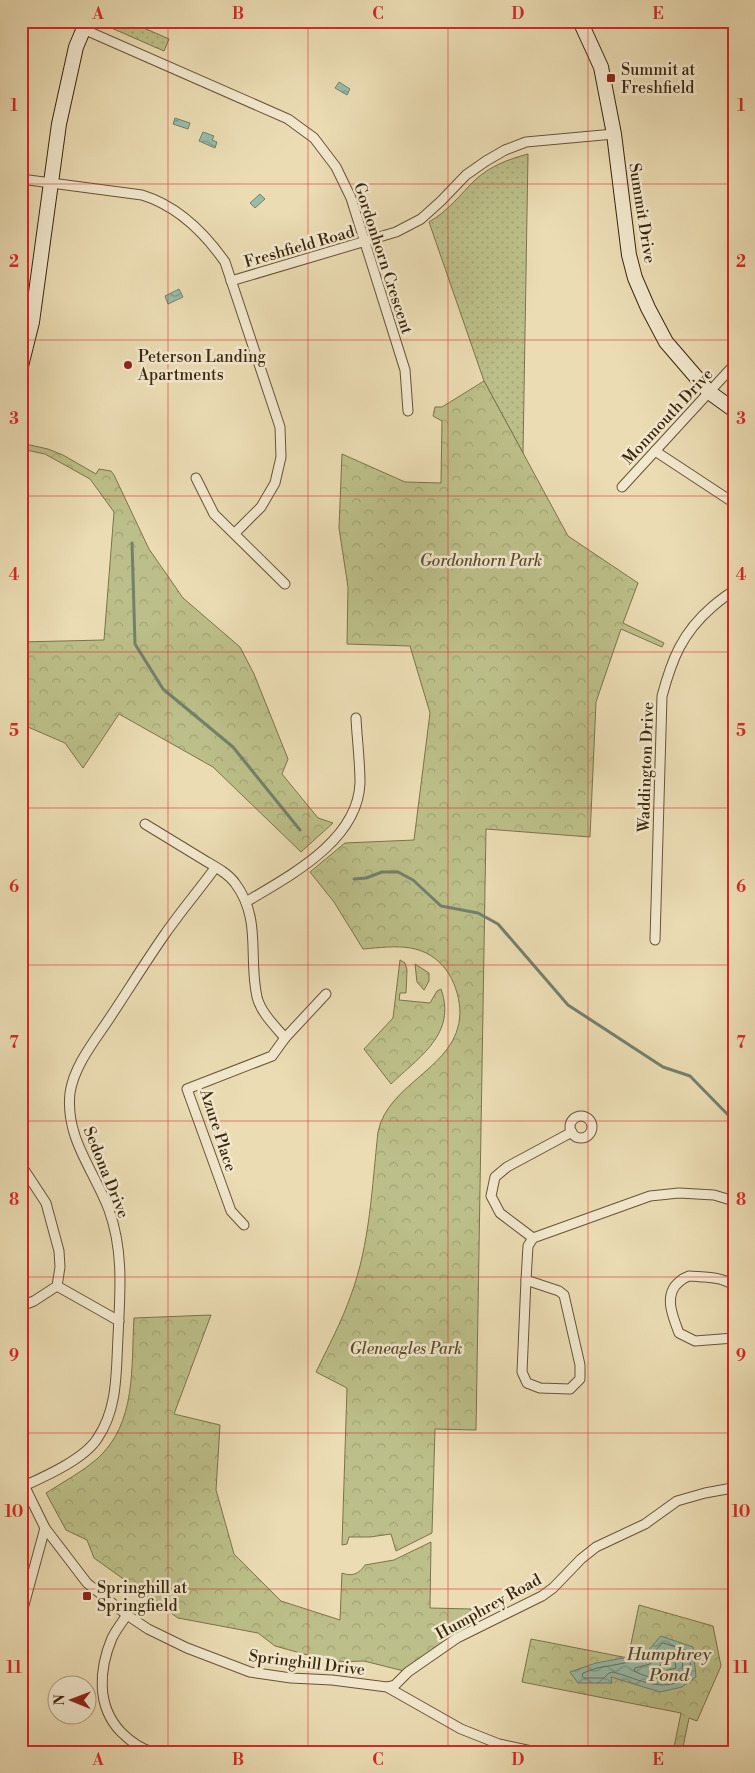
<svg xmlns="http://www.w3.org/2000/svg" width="755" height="1773" viewBox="0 0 755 1773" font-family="'Libre Bodoni',serif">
  <defs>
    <pattern id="grass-dots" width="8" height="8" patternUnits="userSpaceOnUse" patternTransform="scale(1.25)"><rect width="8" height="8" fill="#bcbf89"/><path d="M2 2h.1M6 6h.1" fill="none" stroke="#a2a475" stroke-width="1.8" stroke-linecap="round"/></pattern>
    <pattern id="forest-crowns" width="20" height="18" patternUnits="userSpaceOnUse" patternTransform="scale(1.25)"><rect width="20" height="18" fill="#bcbf89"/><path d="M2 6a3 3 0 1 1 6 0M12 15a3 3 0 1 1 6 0" fill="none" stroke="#a2a475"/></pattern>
    <pattern id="water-waves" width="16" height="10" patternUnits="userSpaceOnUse" patternTransform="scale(1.25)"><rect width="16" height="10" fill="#99bcaa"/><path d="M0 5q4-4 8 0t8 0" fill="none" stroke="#7e9989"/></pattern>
  </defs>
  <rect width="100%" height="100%" fill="#ebdcb3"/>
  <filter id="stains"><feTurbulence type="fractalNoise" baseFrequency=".004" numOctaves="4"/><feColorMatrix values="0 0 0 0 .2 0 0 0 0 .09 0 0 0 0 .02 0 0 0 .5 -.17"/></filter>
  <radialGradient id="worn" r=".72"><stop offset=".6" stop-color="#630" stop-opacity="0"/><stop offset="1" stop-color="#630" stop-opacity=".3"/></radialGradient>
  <g fill="url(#grass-dots)" stroke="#7c734b">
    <polygon points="101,21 128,21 169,39 164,51 100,23"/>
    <path d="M528 154 523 453 484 381 429 222C448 211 460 195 475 180 490 166 509 159 528 154Z"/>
  </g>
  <g fill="url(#forest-crowns)" stroke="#7c734b">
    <path d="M484 381 568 536 638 583 623 623 664 643 662 647 621 629 596 702 590 837 486 829 476 1430 435 1429 432 1533 396 1551 391 1534 370 1537H349L347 1544 342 1545 347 1388 316 1372C328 1347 342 1321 351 1295 370 1244 372 1186 378 1132 388 1082 458 1068 460 1014 460 1000 456 986 449 974 427 941 397 946 363 949L334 902 310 872 345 843 414 840 430 713 410 646 347 644 348 587 339 528 342 454 405 482 441 483 442 421 433 416 435 407H442Z"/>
    <polygon points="21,443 48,449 63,455 96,474 99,469 111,471 114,475 149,549 183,598 240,647 254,674 288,759 282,774 318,818 333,823 301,852 213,767 119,714 83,768 65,743 21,724 21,642 104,640 114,512 90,479 45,454 21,449"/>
    <path d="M400 960 405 963 407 970 406 993H400L399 1000 430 1003 437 991 441 989C457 1034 419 1057 391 1084L364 1049 393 1018Z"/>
    <polygon points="415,964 429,973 429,981 424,990 417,982"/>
    <path d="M211 1315 174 1414 220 1425 216 1490 234 1554 281 1601 340 1620 342 1573C352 1577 359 1574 365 1565L394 1560 431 1542 430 1608 471 1609 470 1633 408 1672 364 1661 333 1662 275 1646 258 1633 178 1618 94 1558 87 1540 66 1530 46 1493C63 1482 82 1472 97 1459 137 1423 131 1367 134 1318Z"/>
    <polygon points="639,1605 713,1626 721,1666 697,1721 689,1718 682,1752 673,1752 681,1713 522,1682 531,1639 628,1658"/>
  </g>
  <g fill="url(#water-waves)" stroke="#73806b">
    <polygon points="339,82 350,89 347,95 335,88"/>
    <polygon points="175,118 190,123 188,129 173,124"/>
    <polygon points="203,132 214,136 212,140 217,142 215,148 199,141"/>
    <polygon points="260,194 265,199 255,208 250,203"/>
    <polygon points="179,289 183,297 168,304 165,296"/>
    <polygon points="661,1636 693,1647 696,1677 682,1687 660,1692 611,1677 612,1683 578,1683 570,1672 596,1663 645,1654"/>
  </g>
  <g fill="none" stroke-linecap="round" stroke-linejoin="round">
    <g stroke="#6a725c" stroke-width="1">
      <path d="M663 1643 689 1651 691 1674C666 1696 639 1679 613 1672L609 1673 604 1678H584L582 1676 583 1673 597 1668 647 1659Z"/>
      <path d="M664 1650 682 1656 683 1672C668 1683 650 1679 634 1671L635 1668 650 1664Z"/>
      <polygon points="667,1658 675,1661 676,1668 661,1672 658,1672 658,1668"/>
    </g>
    <g stroke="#73806b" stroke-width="3">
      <polyline points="132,543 135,644 163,689 233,747 300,830"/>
      <polyline points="354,879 366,878 382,872 398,872 413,880 441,906 478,913 498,924 568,1005 663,1067 690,1076 734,1121"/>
    </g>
    <defs>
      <g id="street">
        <polyline points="83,29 288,119 314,138 336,167 351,198 405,370 408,411"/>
        <path d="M21 179 142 195C178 206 204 232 225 262L280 427 281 457 275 483 261 507 235 533"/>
        <polyline points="231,281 396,232 421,219 441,201 466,175 486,161 505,150 526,142 614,134"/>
        <polyline points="655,451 734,503"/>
        <polyline points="196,478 214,514 285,584"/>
        <polyline points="622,487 734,365"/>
        <path d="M145 824C165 836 184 848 204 860 214 866 228 873 235 883 262 919 248 957 257 997 261 1013 275 1026 285 1038"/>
        <path d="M246 902C289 876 358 841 360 783 360 761 357 739 356 718"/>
        <path d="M655 940 662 696C672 659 682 633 712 607 719 601 726 595 734 591"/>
        <circle cx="581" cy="1127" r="11"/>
        <polyline points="21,1165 46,1203 59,1251 60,1267 57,1286 34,1301 21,1306"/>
        <polyline points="244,1225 231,1211 187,1089 272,1056 285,1038 326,994"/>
        <polyline points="533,1238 500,1213 491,1196 495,1177 507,1167 572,1132"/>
        <polygon points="526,1280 559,1291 564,1295 580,1365 580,1379 570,1389 540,1388 527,1383 522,1372"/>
        <polyline points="526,1280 528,1246 533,1238 650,1196 679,1193 714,1195 734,1201"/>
        <polyline points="57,1286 119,1321"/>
        <path d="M734 1286C725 1279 716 1278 705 1277 700 1277 694 1276 689 1276 686 1277 681 1280 679 1282 663 1295 673 1317 679 1333L695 1341 734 1338"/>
        <polyline points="21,1479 45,1528 87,1583 127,1615 148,1629 187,1648 250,1672 291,1678 332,1680 387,1687 461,1729 499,1744 536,1752"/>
        <path d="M24 1486C46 1476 84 1459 97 1439 118 1409 116 1372 118 1337 120 1293 124 1252 109 1210 94 1170 65 1138 70 1093 74 1065 96 1039 111 1016 129 989 146 961 165 934 181 911 199 890 215 868"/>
        <path d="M127 1615C122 1622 116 1630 112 1638 99 1669 96 1706 121 1732 130 1741 141 1749 153 1752"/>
        <polyline points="21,1616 45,1528"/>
        <polyline points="387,1687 395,1685 408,1672 457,1638 542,1596 553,1588 581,1559 596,1547 645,1524 677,1501 705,1493 727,1489 734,1486"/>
      </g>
      <g id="secondary">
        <polyline points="580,21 601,67 614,134 629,255 635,278 648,308 666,342 709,392 734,410"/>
        <polyline points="21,366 32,322 59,124 76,47 87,21"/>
      </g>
    </defs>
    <use href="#street" stroke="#675436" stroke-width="11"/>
    <use href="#secondary" stroke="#3b270d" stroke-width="16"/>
    <use href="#street" stroke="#f2e8ce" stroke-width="9"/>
    <use href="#secondary" stroke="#f2e8ce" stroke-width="14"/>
  </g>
  <path fill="none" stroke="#d62828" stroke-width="1" stroke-opacity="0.55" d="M168 21V1752M308 21V1752M448 21V1752M588 21V1752M21 184H734M21 340H734M21 496H734M21 652H734M21 808H734M21 965H734M21 1121H734M21 1277H734M21 1433H734M21 1589H734"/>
  <g fill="#8f2418" stroke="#f2e8ce" stroke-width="2">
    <rect x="606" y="73" width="10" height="10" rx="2.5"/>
    <circle cx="128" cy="365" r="5"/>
    <rect x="82" y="1591" width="10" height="10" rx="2.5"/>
  </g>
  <g text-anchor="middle" stroke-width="5" stroke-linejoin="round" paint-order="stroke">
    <g font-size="16" fill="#3b270d" stroke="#f2e8ce" text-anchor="start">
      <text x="621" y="75">Summit at<tspan x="621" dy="18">Freshfield</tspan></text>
      <text x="138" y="362">Peterson Landing<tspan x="138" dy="18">Apartments</tspan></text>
      <text x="97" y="1593">Springhill at<tspan x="97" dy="18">Springfield</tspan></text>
    </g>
    <g font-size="16" fill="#3b270d" stroke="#f2e8ce">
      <text transform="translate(643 213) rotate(81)" y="6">Summit Drive</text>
      <text transform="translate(299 246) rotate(-16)" y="6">Freshfield Road</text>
      <text transform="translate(384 258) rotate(72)" y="6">Gordonhorn Crescent</text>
      <text transform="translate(667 416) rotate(-47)" y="6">Monmouth Drive</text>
      <text transform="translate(645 767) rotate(-88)" y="6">Waddington Drive</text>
      <text transform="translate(219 1130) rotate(72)" y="6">Azure Place</text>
      <text transform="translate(107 1172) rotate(68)" y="6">Sedona Drive</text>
      <text transform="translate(488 1606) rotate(-29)" y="6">Humphrey Road</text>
      <text transform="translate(307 1662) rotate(7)" y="6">Springhill Drive</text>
    </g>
    <g font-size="16" font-style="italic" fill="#5b4d2c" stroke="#f2e8ce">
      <text x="481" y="566">Gordonhorn Park</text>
      <text x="406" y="1354">Gleneagles Park</text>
    </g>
    <g font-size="18" font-style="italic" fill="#524c34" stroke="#f2e8ce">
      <text x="669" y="1660">Humphrey<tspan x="669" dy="21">Pond</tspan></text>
    </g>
  </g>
  <rect width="755" height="1773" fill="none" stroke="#ebdcb3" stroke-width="55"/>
  <g transform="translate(72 1700) rotate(271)"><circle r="24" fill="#f2e8ce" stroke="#a99b81"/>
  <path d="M0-4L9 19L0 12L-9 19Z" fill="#8f2418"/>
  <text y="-8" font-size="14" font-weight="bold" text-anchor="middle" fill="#3b270d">N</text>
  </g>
  <rect x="28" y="28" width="700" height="1718" fill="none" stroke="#d62828" stroke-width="2"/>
  <g font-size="16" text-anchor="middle" font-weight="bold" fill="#d62828">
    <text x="98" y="19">A</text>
    <text x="238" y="19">B</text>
    <text x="378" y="19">C</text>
    <text x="518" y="19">D</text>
    <text x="658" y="19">E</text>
    <text x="14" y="111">1</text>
    <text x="741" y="111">1</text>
    <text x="14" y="267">2</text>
    <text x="741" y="267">2</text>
    <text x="14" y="424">3</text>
    <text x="741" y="424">3</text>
    <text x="14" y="580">4</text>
    <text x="741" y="580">4</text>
    <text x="14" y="736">5</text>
    <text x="741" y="736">5</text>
    <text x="14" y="892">6</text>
    <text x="741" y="892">6</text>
    <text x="14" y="1048">7</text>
    <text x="741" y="1048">7</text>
    <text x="14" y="1205">8</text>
    <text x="741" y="1205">8</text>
    <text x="14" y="1361">9</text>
    <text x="741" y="1361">9</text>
    <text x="14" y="1517">10</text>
    <text x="741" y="1517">10</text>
    <text x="14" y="1673">11</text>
    <text x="741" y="1673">11</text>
    <text x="98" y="1765">A</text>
    <text x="238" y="1765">B</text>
    <text x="378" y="1765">C</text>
    <text x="518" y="1765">D</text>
    <text x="658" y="1765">E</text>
  </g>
  <rect width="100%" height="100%" filter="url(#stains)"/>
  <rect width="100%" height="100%" fill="url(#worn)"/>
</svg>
